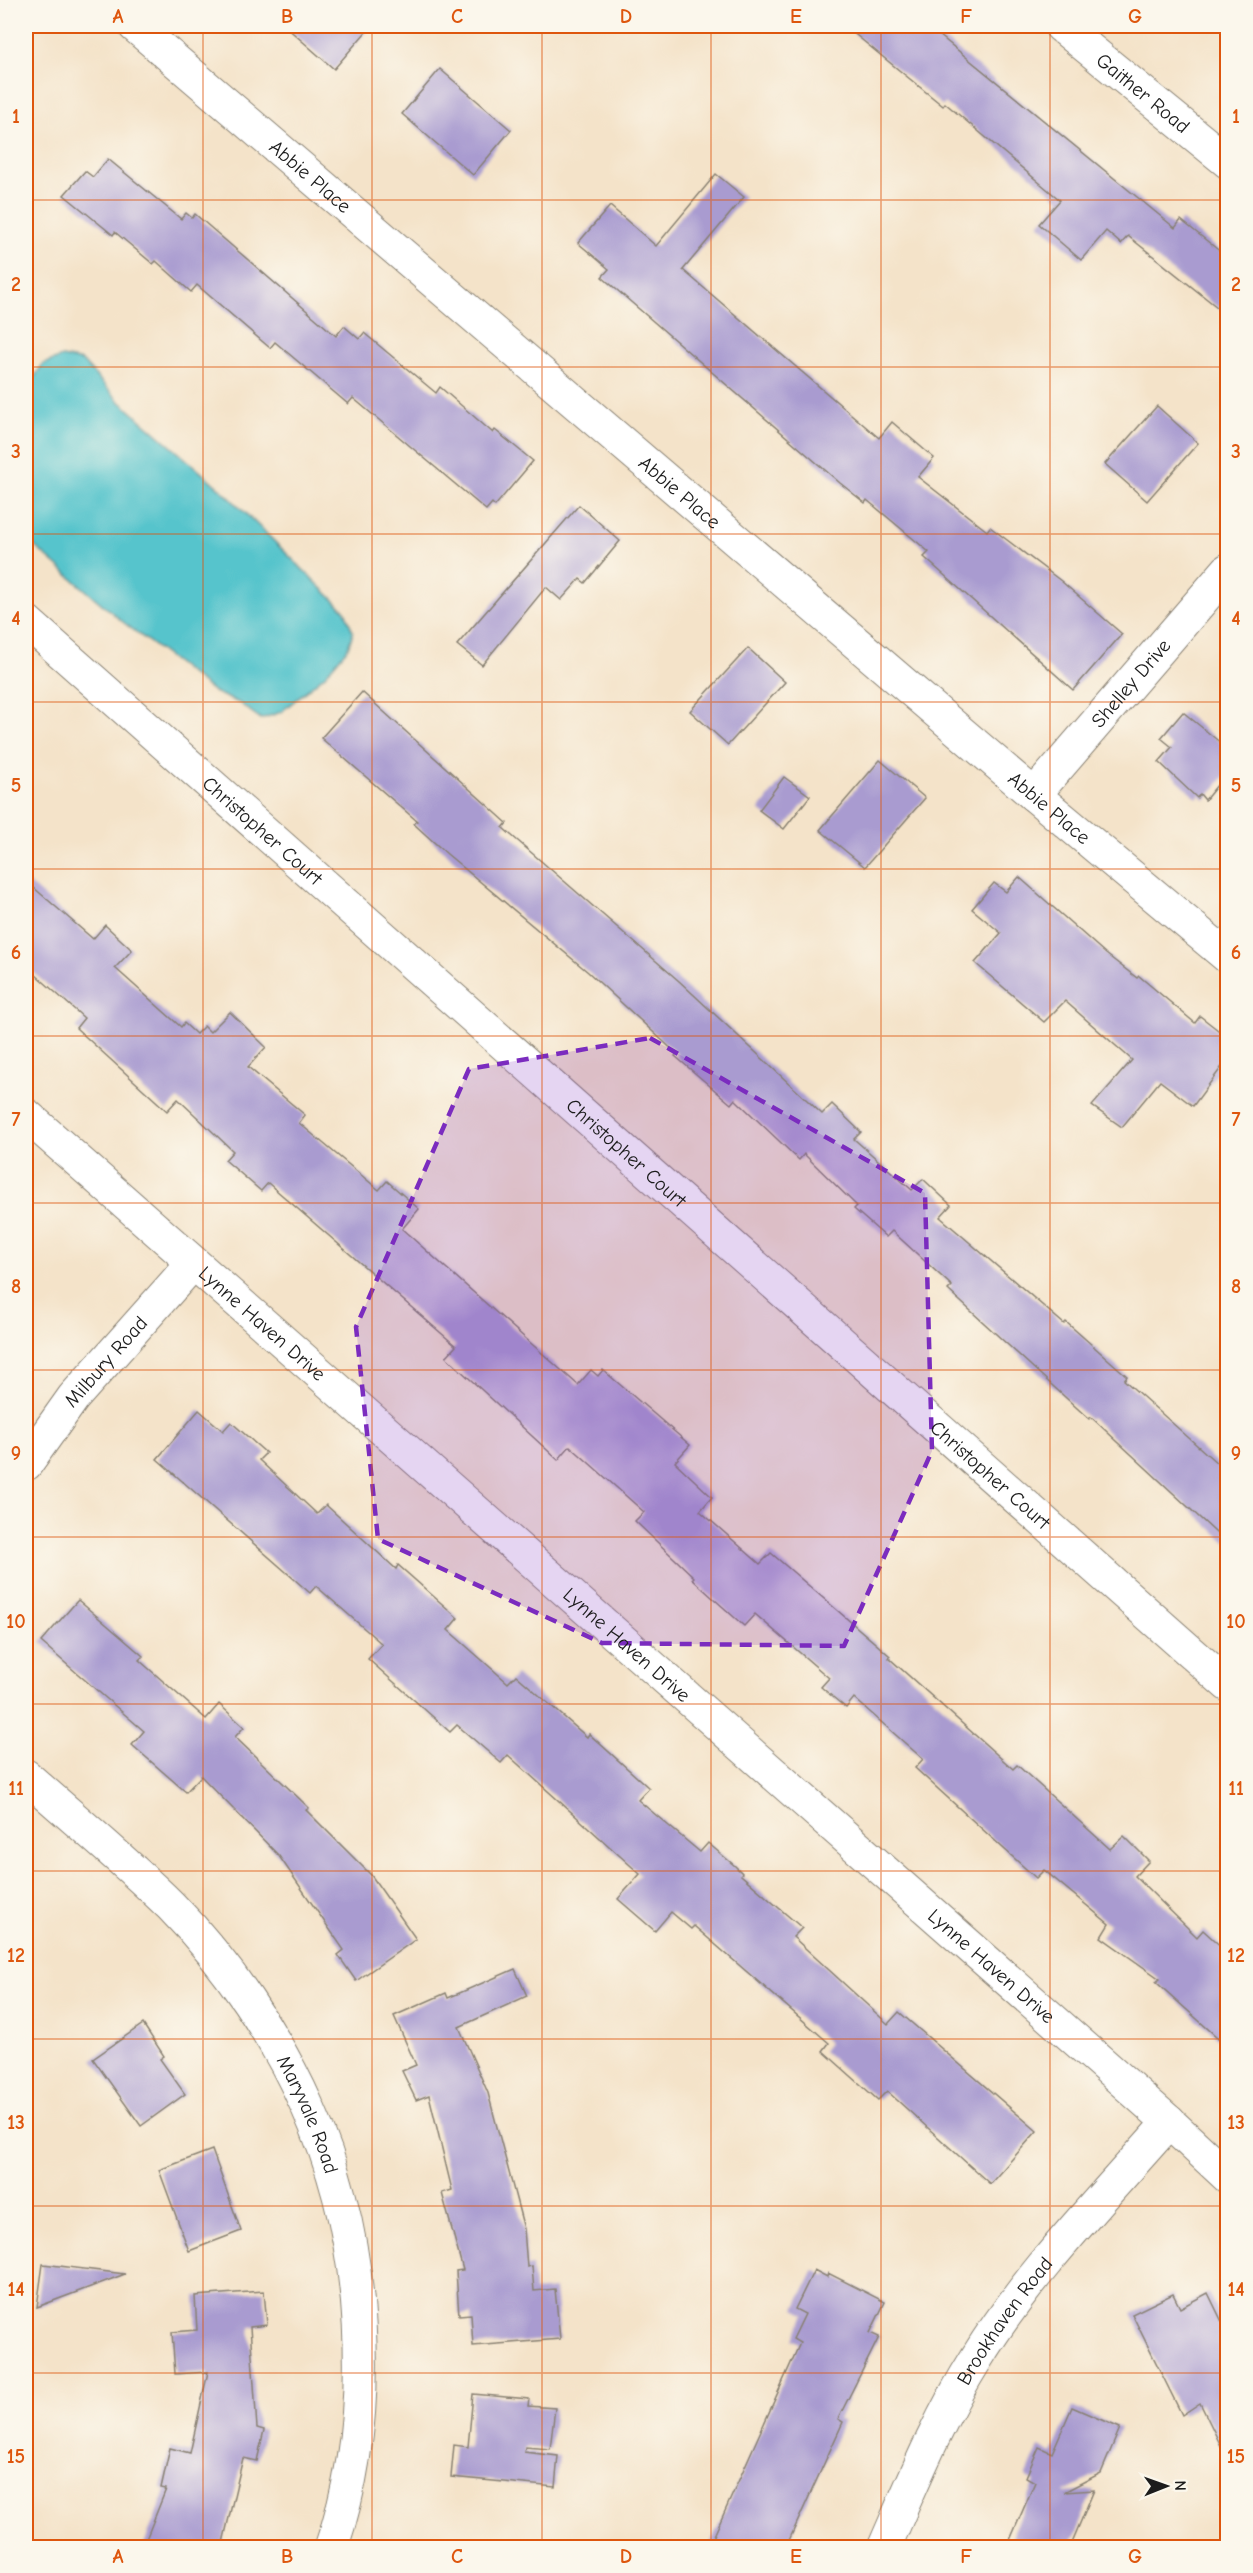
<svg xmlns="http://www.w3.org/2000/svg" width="1253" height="2573" viewBox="0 0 1253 2573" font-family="'Comic Neue',sans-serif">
  <rect width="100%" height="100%" fill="#fbf7ec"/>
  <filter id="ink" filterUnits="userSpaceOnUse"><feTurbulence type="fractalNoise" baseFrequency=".0167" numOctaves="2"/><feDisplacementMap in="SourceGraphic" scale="12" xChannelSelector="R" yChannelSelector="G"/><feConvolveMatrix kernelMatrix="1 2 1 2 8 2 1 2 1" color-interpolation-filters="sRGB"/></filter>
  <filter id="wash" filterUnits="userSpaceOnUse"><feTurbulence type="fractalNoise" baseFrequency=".008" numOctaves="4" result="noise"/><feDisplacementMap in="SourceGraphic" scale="24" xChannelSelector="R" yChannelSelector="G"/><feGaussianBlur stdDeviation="1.35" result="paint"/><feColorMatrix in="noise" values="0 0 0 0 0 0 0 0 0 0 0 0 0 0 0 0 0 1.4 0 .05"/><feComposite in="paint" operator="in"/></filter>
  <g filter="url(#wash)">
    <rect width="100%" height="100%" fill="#f4e3c9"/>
    <polygon fill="#57c4cc" stroke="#3a7074" stroke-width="1.5" points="62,357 82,361 118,400 225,493 345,611 353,632 348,648 326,674 281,712 261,719 239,703 214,692 123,622 26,539 26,389 43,364"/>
    <g id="blocks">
      <g fill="#a99bd0">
        <polygon points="285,26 371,26 334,69"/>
        <polygon points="845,26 928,26 1175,228 1181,220 1227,257 1227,315 1128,236 1121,244 1106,231 1081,260 1039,224 1060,200 945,103 943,106"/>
        <polygon points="440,69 511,130 473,175 402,114"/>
        <polygon points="108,159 181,219 186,213 192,218 195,214 336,336 344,326 359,339 364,333 436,393 440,387 493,433 495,430 533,461 495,506 492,503 486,510 353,398 348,404 275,342 270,348 197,285 191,292 156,261 153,264 115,232 113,235 64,195 85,171 93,177"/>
        <polygon points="716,174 744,197 683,270 879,438 892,422 934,458 918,477 987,531 990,527 1061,581 1122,634 1073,690 924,557 929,552 867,500 865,503 840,483 602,277 609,269 578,243 610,206 656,246"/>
        <polygon points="1157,406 1198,443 1147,501 1105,464"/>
        <polygon points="579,505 620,541 585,583 580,579 561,600 546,587 482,665 457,645"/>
        <polygon points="748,648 785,682 728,745 690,711"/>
        <polygon points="362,692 507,823 503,828 679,981 822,1114 832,1104 861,1132 854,1139 912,1190 923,1179 951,1205 940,1217 1064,1324 1066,1322 1127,1376 1124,1380 1227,1472 1227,1543 1091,1417 1089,1419 948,1290 952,1286 892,1231 886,1237 854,1209 857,1206 804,1154 799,1160 735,1099 731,1104 675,1056 677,1054 588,972 447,854 414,824 417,821 321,738"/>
        <polygon points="1183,712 1227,748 1227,773 1205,800 1200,794 1197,798 1159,762 1172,747 1161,738"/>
        <polygon points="880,760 925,798 865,867 820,830"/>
        <polygon points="784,777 810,796 784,829 759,810"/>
        <polygon points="1019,877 1106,954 1137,978 1139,976 1195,1023 1200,1016 1227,1037 1227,1060 1193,1106 1160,1081 1122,1127 1092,1106 1132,1060 1065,1001 1044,1022 975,963 1001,933 972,909 994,883 1006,892"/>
        <polygon points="26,881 93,939 105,925 132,950 115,968 181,1027 184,1023 196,1034 204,1026 210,1032 230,1012 266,1047 248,1067 305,1115 299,1123 379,1190 387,1181 419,1209 402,1229 578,1385 591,1370 598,1376 603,1370 690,1445 675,1462 712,1497 700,1511 760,1564 771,1553 890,1656 889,1658 1013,1769 1017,1765 1110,1849 1124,1836 1149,1861 1135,1876 1197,1937 1203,1930 1227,1952 1227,2046 1156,1982 1160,1979 1101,1937 1109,1924 1044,1870 1036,1878 915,1768 923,1759 854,1698 846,1708 821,1687 829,1678 755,1614 744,1626 692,1579 694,1577 635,1521 644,1512 570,1446 558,1460 446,1357 456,1346 268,1183 261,1191 225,1160 233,1151 178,1099 167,1111 76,1028 84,1018 26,966"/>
        <polygon points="199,1410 223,1431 231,1422 266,1453 259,1460 317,1514 326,1505 396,1569 398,1565 458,1618 448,1630 508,1683 516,1675 587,1737 589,1734 649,1788 638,1800 700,1852 708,1843 735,1866 742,1873 741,1875 802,1928 793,1937 888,2024 899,2012 1037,2131 990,2184 887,2091 878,2100 823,2051 829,2043 694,1926 691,1929 671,1912 655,1931 618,1899 640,1874 508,1755 501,1763 457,1725 450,1732 368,1659 382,1644 316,1586 310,1593 157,1459"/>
        <polygon points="78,1600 143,1656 139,1660 206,1719 219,1704 244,1727 235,1737 309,1808 306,1810 371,1875 416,1939 356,1981 338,1955 344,1950 279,1856 201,1776 186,1792 132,1745 144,1731 41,1642"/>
        <polygon points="515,1969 527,1996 459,2027 488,2093 524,2229 527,2267 532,2266 534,2291 555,2289 560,2339 473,2346 471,2314 459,2315 456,2271 463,2270 442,2193 452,2190 429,2095 416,2100 402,2071 416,2065 394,2016 446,1993 448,1998"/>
        <polygon points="143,2024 164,2056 160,2059 185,2094 141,2126 93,2059"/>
        <polygon points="212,2150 241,2231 189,2251 159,2170"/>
        <polygon points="43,2264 125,2274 37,2307"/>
        <polygon points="814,2270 827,2277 828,2273 885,2302 870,2333 879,2337 838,2419 843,2422 786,2547 709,2547 800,2343 793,2339 805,2314 795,2309"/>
        <polygon points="264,2291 267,2325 250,2327 257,2428 264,2430 257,2461 243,2458 222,2547 143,2547 166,2489 161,2488 170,2448 190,2453 208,2372 175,2374 172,2332 197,2330 195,2296"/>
        <polygon points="1208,2293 1227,2332 1227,2458 1200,2403 1182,2415 1132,2314 1173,2294 1180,2308"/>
        <polygon points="473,2394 529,2399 528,2406 555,2408 550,2449 525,2447 524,2452 558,2456 555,2487 451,2477 454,2445 468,2447"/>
        <polygon points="1072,2407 1120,2428 1101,2473 1064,2492 1094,2490 1070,2547 1007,2547 1035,2482 1026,2477 1039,2447 1052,2453"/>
      </g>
    </g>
  </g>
  <g filter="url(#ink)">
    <use href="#blocks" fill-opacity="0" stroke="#888072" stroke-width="1.5"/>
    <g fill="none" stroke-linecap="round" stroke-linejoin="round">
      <defs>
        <g id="street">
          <path id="s1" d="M135 26 1034 795 1228 957"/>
          <path id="s2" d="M1061 26 1228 162"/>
          <path id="s3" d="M26 621 1228 1685"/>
          <path id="s4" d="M1034 795 1228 570"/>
          <path id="s5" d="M26 1115 1169 2122 1228 2177"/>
          <path id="s6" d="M26 1464 73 1398 193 1263"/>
          <path id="s7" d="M26 1776C74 1819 125 1861 171 1906 227 1963 276 2036 308 2108 367 2238 378 2413 331 2548"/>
          <path id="s8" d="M884 2548C912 2484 939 2418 976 2359 1029 2272 1103 2198 1169 2122"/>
        </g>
      </defs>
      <use href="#street" stroke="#888072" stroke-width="35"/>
      <use href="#street" stroke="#fff" stroke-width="33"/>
    </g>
  </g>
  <path fill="#7b2cbf" fill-opacity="0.2" stroke="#7b2cbf" stroke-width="4.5" stroke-dasharray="12 8" stroke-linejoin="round" d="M650 1038 925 1193 932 1451 844 1646 602 1643 378 1539 356 1327 469 1069Z"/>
  <path fill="none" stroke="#de560d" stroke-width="1.5" stroke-opacity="0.55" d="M203 26V2548M372 26V2548M542 26V2548M711 26V2548M881 26V2548M1050 26V2548M26 200H1228M26 367H1228M26 534H1228M26 702H1228M26 869H1228M26 1036H1228M26 1203H1228M26 1370H1228M26 1537H1228M26 1704H1228M26 1871H1228M26 2039H1228M26 2206H1228M26 2373H1228"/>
  <g text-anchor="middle" stroke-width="4.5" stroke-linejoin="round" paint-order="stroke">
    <g font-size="20" fill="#1c1c1c" stroke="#fbf7ec">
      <text dy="7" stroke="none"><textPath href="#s2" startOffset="106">Gaither Road</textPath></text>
      <text dy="7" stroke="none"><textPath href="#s1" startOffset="231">Abbie Place</textPath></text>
      <text dy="7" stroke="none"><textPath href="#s1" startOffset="717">Abbie Place</textPath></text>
      <text dy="7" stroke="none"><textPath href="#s4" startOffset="148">Shelley Drive</textPath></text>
      <text dy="7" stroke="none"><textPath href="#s1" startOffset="1203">Abbie Place</textPath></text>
      <text dy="7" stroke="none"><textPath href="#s3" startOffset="316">Christopher Court</textPath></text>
      <text dy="7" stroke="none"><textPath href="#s3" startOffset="802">Christopher Court</textPath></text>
      <text dy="7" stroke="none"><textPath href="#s5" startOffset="315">Lynne Haven Drive</textPath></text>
      <text dy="7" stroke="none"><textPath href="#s6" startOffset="130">Milbury Road</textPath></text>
      <text dy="7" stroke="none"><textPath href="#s3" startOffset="1288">Christopher Court</textPath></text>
      <text dy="7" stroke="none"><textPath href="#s5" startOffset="801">Lynne Haven Drive</textPath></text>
      <text dy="7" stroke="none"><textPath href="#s5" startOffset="1287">Lynne Haven Drive</textPath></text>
      <text dy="7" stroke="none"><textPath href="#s7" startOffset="446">Maryvale Road</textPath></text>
      <text dy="7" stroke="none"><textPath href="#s8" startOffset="258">Brookhaven Road</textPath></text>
    </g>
  </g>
  <rect width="1253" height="2573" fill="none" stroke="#fbf7ec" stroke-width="66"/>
  <g transform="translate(1166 2486) rotate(89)" stroke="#fbf7ec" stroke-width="4.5" paint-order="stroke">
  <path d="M0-4.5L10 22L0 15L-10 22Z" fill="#1c1c1c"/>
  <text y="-9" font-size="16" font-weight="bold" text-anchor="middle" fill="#1c1c1c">N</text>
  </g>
  <rect x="33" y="33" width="1187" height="2507" fill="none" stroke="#de560d" stroke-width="2"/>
  <g font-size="20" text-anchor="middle" font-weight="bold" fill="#de560d">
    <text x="118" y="23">A</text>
    <text x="287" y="23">B</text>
    <text x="457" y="23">C</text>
    <text x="626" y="23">D</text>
    <text x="796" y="23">E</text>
    <text x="966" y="23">F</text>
    <text x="1135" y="23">G</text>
    <text x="16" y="123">1</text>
    <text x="1236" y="123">1</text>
    <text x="16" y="291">2</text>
    <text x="1236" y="291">2</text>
    <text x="16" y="458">3</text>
    <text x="1236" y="458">3</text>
    <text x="16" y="625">4</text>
    <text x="1236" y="625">4</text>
    <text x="16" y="792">5</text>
    <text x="1236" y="792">5</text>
    <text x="16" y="959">6</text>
    <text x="1236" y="959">6</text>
    <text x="16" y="1126">7</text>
    <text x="1236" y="1126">7</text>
    <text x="16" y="1293">8</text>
    <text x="1236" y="1293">8</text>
    <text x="16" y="1460">9</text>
    <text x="1236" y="1460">9</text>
    <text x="16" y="1628">10</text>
    <text x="1236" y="1628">10</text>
    <text x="16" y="1795">11</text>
    <text x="1236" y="1795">11</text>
    <text x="16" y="1962">12</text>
    <text x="1236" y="1962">12</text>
    <text x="16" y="2129">13</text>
    <text x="1236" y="2129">13</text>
    <text x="16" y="2296">14</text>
    <text x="1236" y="2296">14</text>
    <text x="16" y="2463">15</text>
    <text x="1236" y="2463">15</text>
    <text x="118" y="2563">A</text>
    <text x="287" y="2563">B</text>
    <text x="457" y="2563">C</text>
    <text x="626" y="2563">D</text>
    <text x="796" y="2563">E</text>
    <text x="966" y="2563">F</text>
    <text x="1135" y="2563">G</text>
  </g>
</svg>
